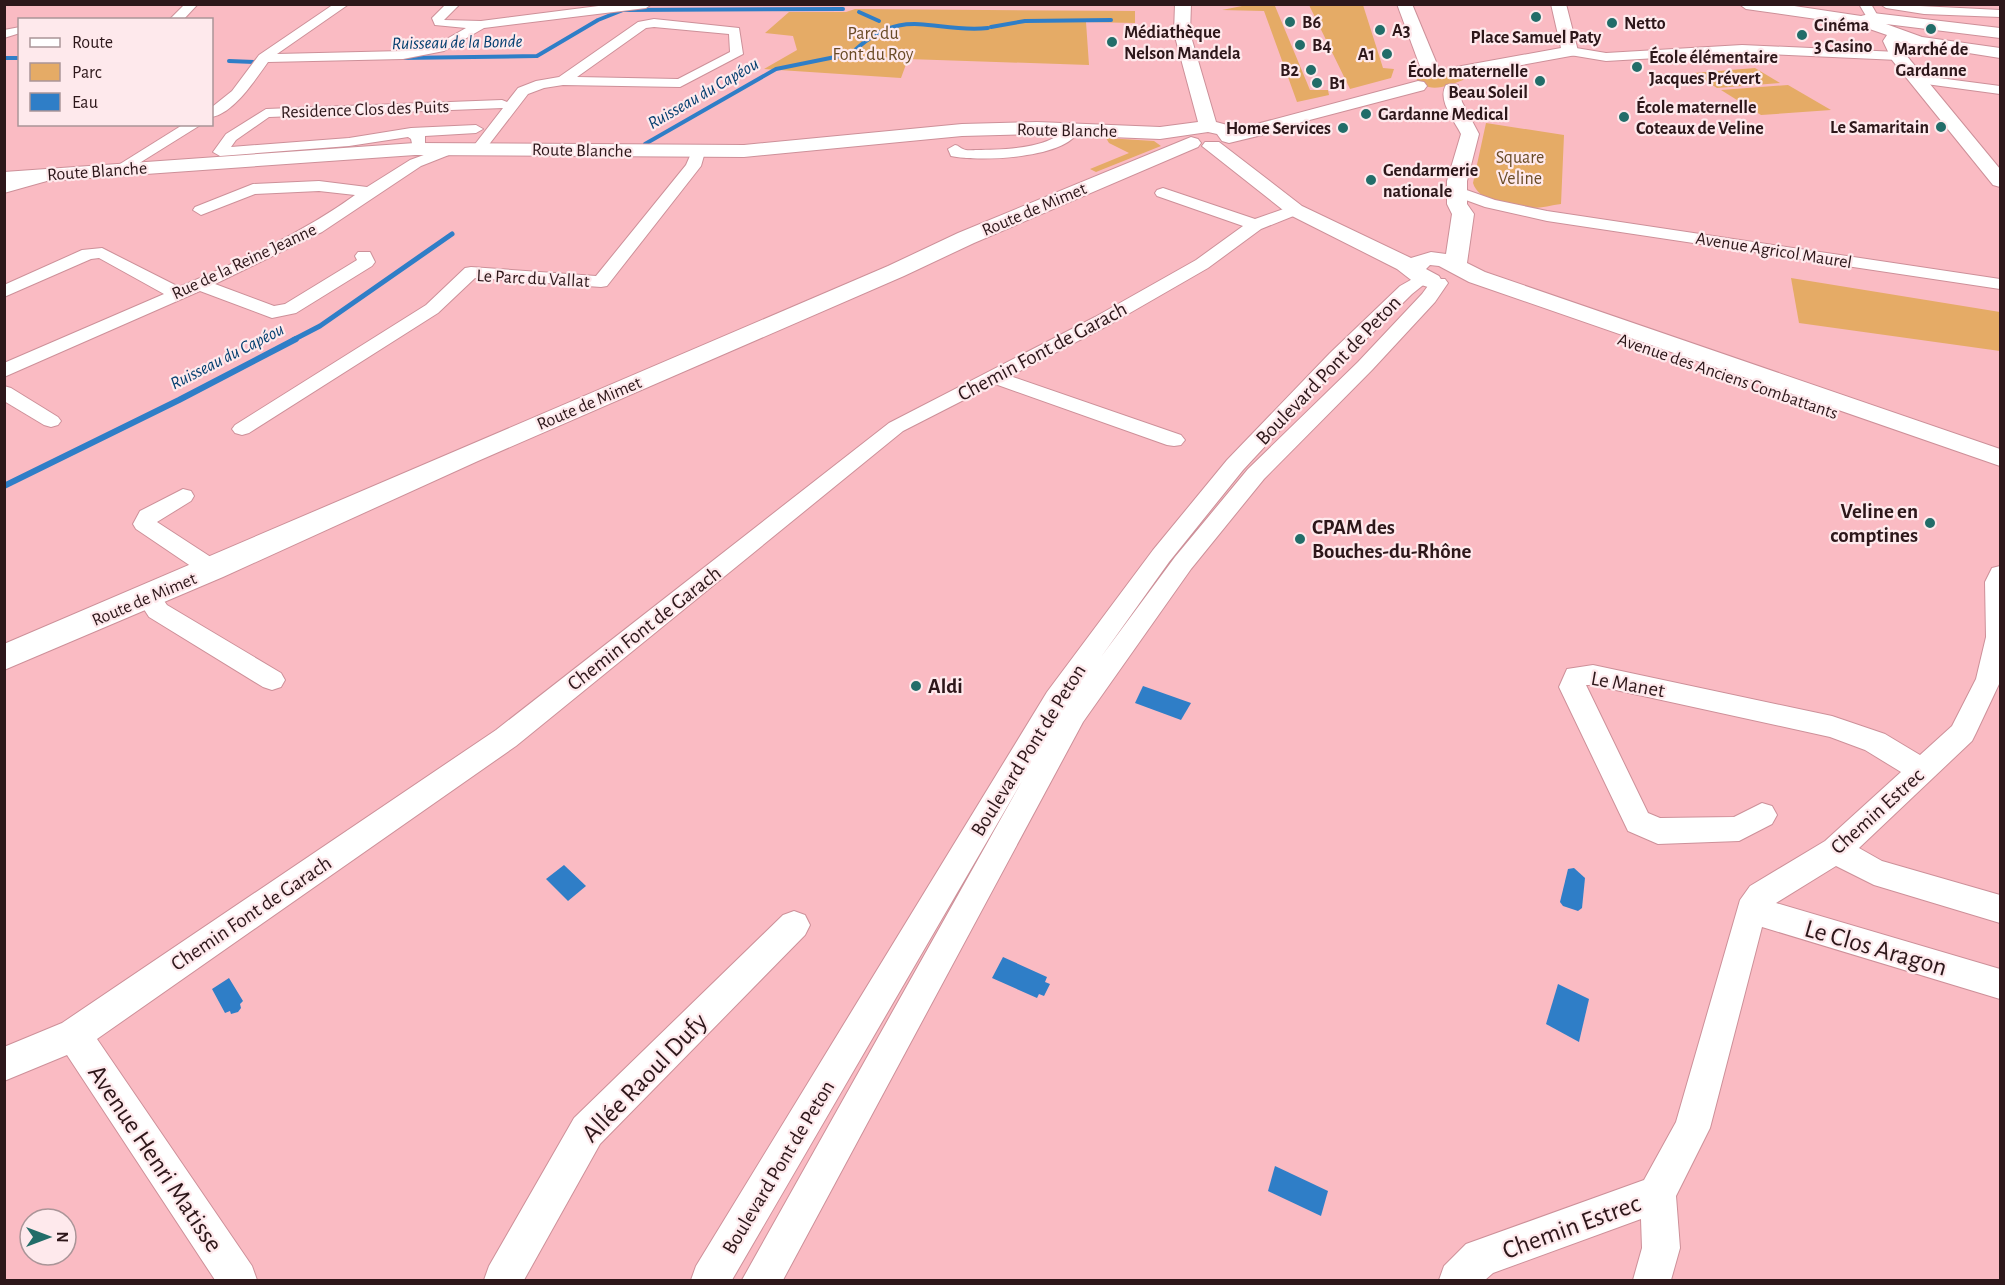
<svg xmlns="http://www.w3.org/2000/svg" width="2005" height="1285" viewBox="0 0 2005 1285" font-family="'Alegreya Sans',sans-serif">
  <rect width="100%" height="100%" fill="#fabbc3"/>
  <g fill="#e5ab66">
    <polygon points="1252,4 1291,5 1275,6 1310,90 1328,90 1329,95 1297,102 1264,11 1222,10"/>
    <polygon points="1309,5 1363,5 1383,68 1394,69 1391,78 1350,89"/>
    <polygon points="855,9 1135,11 1135,23 1086,22 1089,65 908,59 901,78 764,69 797,50 793,36 765,33 789,12 846,12"/>
    <polygon points="1755,68 1780,83 1717,88 1694,73"/>
    <path d="M1444 69 1459 72 1464 76 1463 80C1448 86 1426 95 1415 77Z"/>
    <polygon points="1788,85 1831,110 1761,115 1721,90"/>
    <path d="M1486 123 1564 135 1561 204C1552 205 1542 208 1533 208 1514 208 1479 203 1473 183Z"/>
    <polygon points="1106,138 1154,141 1161,146 1096,172 1090,169 1129,153 1109,143"/>
    <polygon points="1791,278 2000,312 2000,351 1799,323"/>
  </g>
  <g fill="#2f7ec7">
    <polygon points="1143,686 1191,703 1181,720 1135,703"/>
    <polygon points="564,865 586,886 568,901 546,879"/>
    <polygon points="1574,868 1585,878 1582,908 1578,911 1563,906 1560,902 1568,869"/>
    <polygon points="1003,957 1047,977 1045,982 1050,984 1044,996 1039,994 1037,998 992,978"/>
    <polygon points="229,978 243,1001 240,1004 241,1008 238,1012 231,1014 230,1011 225,1013 212,989"/>
    <polygon points="1558,984 1589,999 1579,1042 1546,1024"/>
    <polygon points="1275,1166 1328,1191 1321,1216 1268,1191"/>
  </g>
  <g fill="none" stroke-linecap="round" stroke-linejoin="round">
    <g stroke="#2f7ec7" stroke-width="4">
      <polyline points="859,12 879,21"/>
      <polyline points="991,27 1025,21 1111,20"/>
      <path d="M854 51C904 4 933 34 988 28"/>
      <polyline points="4,58 20,58"/>
      <polyline points="400,58 537,56 598,20 623,10 843,9"/>
      <polyline points="229,61 254,62"/>
      <polyline points="645,144 776,69 850,54"/>
    </g>
    <polyline stroke="#2f7ec7" stroke-width="5" points="293,340 320,326 452,234"/>
    <polyline stroke="#2f7ec7" stroke-width="6" points="4,486 179,400 296,339"/>
    <defs>
      <g id="street">
        <polygon points="185,4 198,4 183,20 169,20"/>
        <path d="M334 4H349L277 54 403 51 436 45 466 28 435 25 432 18 446 4H460L444 20 481 21 614 4H652L646 8 484 28 444 51 403 59 268 62C255 80 234 113 212 117V107L232 91 259 55Z"/>
        <polygon points="1859,4 1871,4 1879,18 1877,21 1869,21"/>
        <polygon points="1880,4 2000,10 2000,17 1924,14 1886,8"/>
        <path d="M654 19 739 28 743 54 680 87 563 85 544 88 528 94 484 151 479 152 472 148 503 108 269 117 236 140 231 147 349 138 411 128 476 125 483 129 476 133 425 136V145L418 149 413 148 411 139 408 137 349 146 220 156 213 152 226 134 266 109 502 100 507 102 518 88 536 81 559 77 638 22ZM654 27 729 34 730 52 678 79 577 77 646 28Z"/>
        <polygon points="20,27 20,33 4,38 4,30"/>
        <polygon points="1742,45 1898,52 1904,56 1898,60 1742,53 1606,61 1570,55 1564,51 1570,47 1606,53"/>
        <polygon points="1916,75 2000,86 2000,94 1911,82 1909,79 1911,76"/>
        <polygon points="184,124 202,124 125,172 115,172 112,169"/>
        <path d="M1072 125 1079 129C1070 159 976 162 951 156L948 149 955 145C958 145 960 148 963 149 966 151 973 150 977 150 1001 150 1054 149 1067 126Z"/>
        <path d="M454 144 459 145 461 148 459 151 421 166 322 232 215 284 274 306 285 304 357 260 355 256 358 252H370L375 262 372 266 296 313 272 318 200 291 4 377V363L164 294 99 258 91 259 4 297V285L82 250 102 248 179 287C240 261 301 234 355 195L319 191 255 194 201 215 193 210 195 207 253 184 319 181 367 187 410 160Z"/>
        <polygon points="698,148 705,152 701,166 607,286 601,287 475,278 438,313 249,433 242,435 235,433 232,429 235,425 426,305 465,268 471,267 596,276 686,165 693,149"/>
        <polygon points="56,169 61,171 64,174 61,177 4,193 4,183"/>
        <polygon points="1458,187 1495,200 1547,211 2000,279 2000,289 1547,221 1485,207 1452,195 1450,192"/>
        <polygon points="1163,188 1255,219 1295,205 1303,210 1301,213 1261,229 1208,268 1109,325 1010,376 1181,435 1185,440 1181,445 1174,446 1167,445 995,384 903,431 516,746 97,1039 252,1266 257,1280 215,1280 67,1055 4,1081 4,1047 62,1023 496,730 889,423 1095,317 1196,260 1243,226 1157,196 1155,193 1157,190"/>
        <polygon points="1423,273 1429,274 1432,278 1412,294 1344,361 1243,470 1169,562 1101,657 1175,557 1248,469 1358,362 1422,294 1433,279 1445,279 1448,283 1435,302 1372,370 1264,479 1191,569 1083,722 783,1280 742,1280 1022,781 732,1280 691,1280 696,1266 1047,692 1153,550 1227,460 1330,353 1400,286"/>
        <polygon points="4,386 11,388 58,417 61,421 58,425 51,427 44,425 4,401"/>
        <polygon points="183,489 191,491 194,496 191,501 157,522 220,563 224,569 220,575 212,577 204,575 136,529 133,524 140,511"/>
        <polygon points="2000,566 2000,682 1976,733 1972,741 1859,848 1882,861 2000,895 2000,923 1874,885 1836,866 1776,903 2000,969 2000,999 1762,927 1710,1128 1676,1196 1680,1248 1671,1280 1633,1280 1642,1248 1641,1219 1493,1273 1485,1280 1439,1280 1444,1266 1466,1244 1644,1180 1676,1122 1740,900 1750,886 1825,841 1901,772 1865,750 1830,737 1593,685 1586,685 1648,813 1660,818 1734,817 1762,803 1772,806 1777,815 1772,824 1739,841 1658,844 1628,831 1559,687 1567,669 1593,665 1832,716 1885,734 1920,755 1952,726 1976,679 1986,637 1985,582 1992,568"/>
        <polygon points="148,588 157,591 167,605 281,673 285,680 281,687 272,690 263,687 149,617 136,597 139,591"/>
        <polygon points="794,911 805,915 810,925 805,935 600,1144 524,1280 484,1280 489,1266 574,1118 783,915"/>
      </g>
      <g id="secondary">
        <polygon points="1175,4 1191,4 1190,33 1216,122 1231,126 1234,130 1418,81 1424,82 1427,86 1424,90 1302,122 1287,129 1229,143 1222,141 1217,134 1208,132 1160,139 1037,134 962,136 744,157 415,155 4,184 4,172 415,143 744,145 962,124 1037,122 1160,127 1198,122 1174,33"/>
        <polygon points="1397,4 1412,4 1439,69 1436,73 1424,73 1421,69"/>
        <polygon points="1551,4 1566,4 1578,51 1576,55 1462,76 1456,75 1453,71 1456,67 1561,48"/>
        <polygon points="1739,4 1781,4 1861,16 1873,13 2000,28 2000,38 1886,24 1922,37 2000,48 2000,58 1899,42 1906,55 2000,169 2000,187 1993,185 1892,60 1883,41 1887,35 1858,25 1746,9"/>
        <path d="M1452 84 1458 85 1462 102 1479 134 1467 181V204L1474 214 1467 263 1485 272 2000 449V466L1469 282 1439 266 1430 265 1426 269 1439 276 1442 281 1439 286 1431 288 1415 283 1397 269 1288 214 1202 146 1205 142H1219L1302 206 1411 258 1431 252 1446 254 1452 214 1447 204V181L1461 134C1454 120 1437 100 1446 85Z"/>
        <polygon points="1191,137 1198,139 1201,143 1198,147 974,243 904,276 478,461 223,577 4,670 4,644 888,266 958,233"/>
      </g>
    </defs>
    <use href="#street" stroke="#cd9099" stroke-width="2"/>
    <use href="#secondary" stroke="#cd9099" stroke-width="2"/>
    <use href="#street" fill="#fff" fill-rule="evenodd"/>
    <use href="#secondary" fill="#fff" fill-rule="evenodd"/>
  </g>
  <g fill="#226d69" stroke="#fee9ec" stroke-width="2">
    <circle cx="1536" cy="17" r="6"/>
    <circle cx="1290" cy="22" r="6"/>
    <circle cx="1612" cy="23" r="6"/>
    <circle cx="1931" cy="29" r="6"/>
    <circle cx="1380" cy="30" r="6"/>
    <circle cx="1802" cy="35" r="6"/>
    <circle cx="1112" cy="42" r="6"/>
    <circle cx="1300" cy="45" r="6"/>
    <circle cx="1387" cy="54" r="6"/>
    <circle cx="1637" cy="67" r="6"/>
    <circle cx="1311" cy="70" r="6"/>
    <circle cx="1540" cy="81" r="6"/>
    <circle cx="1317" cy="83" r="6"/>
    <circle cx="1366" cy="114" r="6"/>
    <circle cx="1624" cy="117" r="6"/>
    <circle cx="1941" cy="127" r="6"/>
    <circle cx="1343" cy="128" r="6"/>
    <circle cx="1371" cy="180" r="6"/>
    <circle cx="1930" cy="523" r="6"/>
    <circle cx="1300" cy="539" r="6"/>
    <circle cx="916" cy="686" r="6"/>
  </g>
  <g text-anchor="middle" stroke-width="4.5" stroke-linejoin="round" paint-order="stroke">
    <g font-size="18" font-weight="bold" fill="#2d171a" stroke="#fee9ec" text-anchor="start">
      <text x="1302" y="28">B6</text>
      <text x="1624" y="29">Netto</text>
      <text x="1814" y="31">Cinéma<tspan x="1814" dy="21">3 Casino</tspan></text>
      <text x="1392" y="36">A3</text>
      <text x="1124" y="38">Médiathèque<tspan x="1124" dy="21">Nelson Mandela</tspan></text>
      <text x="1536" y="43" text-anchor="middle">Place Samuel Paty</text>
      <text x="1312" y="51">B4</text>
      <text x="1931" y="55" text-anchor="middle">Marché de<tspan x="1931" dy="21">Gardanne</tspan></text>
      <text x="1375" y="60" text-anchor="end">A1</text>
      <text x="1649" y="63">École élémentaire<tspan x="1649" dy="21">Jacques Prévert</tspan></text>
      <text x="1299" y="76" text-anchor="end">B2</text>
      <text x="1528" y="77" text-anchor="end">École maternelle<tspan x="1528" dy="21">Beau Soleil</tspan></text>
      <text x="1329" y="89">B1</text>
      <text x="1636" y="113">École maternelle<tspan x="1636" dy="21">Coteaux de Veline</tspan></text>
      <text x="1378" y="120">Gardanne Medical</text>
      <text x="1929" y="133" text-anchor="end">Le Samaritain</text>
      <text x="1331" y="134" text-anchor="end">Home Services</text>
      <text x="1383" y="176">Gendarmerie<tspan x="1383" dy="21">nationale</tspan></text>
    </g>
    <g font-size="18" fill="#694b26" stroke="#fee9ec">
      <text x="873" y="39">Parc du<tspan x="873" dy="21">Font du Roy</tspan></text>
      <text x="1520" y="163">Square<tspan x="1520" dy="21">Veline</tspan></text>
    </g>
    <g font-size="18" font-style="italic" fill="#043f70" stroke="#fee9ec">
      <text transform="translate(457 42) rotate(-1)" y="6">Ruisseau de la Bonde</text>
      <text transform="translate(703 93) rotate(-30)" y="6">Ruisseau du Capéou</text>
      <text transform="translate(227 356) rotate(-27)" y="6">Ruisseau du Capéou</text>
    </g>
    <g font-size="18" fill="#2d171a" stroke="#fee9ec">
      <text transform="translate(365 109) rotate(-2)" y="6">Residence Clos des Puits</text>
      <text transform="translate(1067 130) rotate(1)" y="6">Route Blanche</text>
      <text transform="translate(582 150) rotate(1)" y="6">Route Blanche</text>
      <text transform="translate(97 171) rotate(-4)" y="6">Route Blanche</text>
      <text transform="translate(1034 209) rotate(-23)" y="6">Route de Mimet</text>
      <text transform="translate(1774 250) rotate(9)" y="6">Avenue Agricol Maurel</text>
      <text transform="translate(244 261) rotate(-25)" y="6">Rue de la Reine Jeanne</text>
      <text transform="translate(533 278) rotate(3)" y="6">Le Parc du Vallat</text>
      <text transform="translate(1728 376) rotate(19)" y="6">Avenue des Anciens Combattants</text>
      <text transform="translate(589 403) rotate(-23)" y="6">Route de Mimet</text>
      <text transform="translate(144 599) rotate(-23)" y="6">Route de Mimet</text>
    </g>
    <g font-size="21" fill="#2d171a" stroke="#fee9ec">
      <text transform="translate(1042 351) rotate(-28)" y="7">Chemin Font de Garach</text>
      <text transform="translate(1328 370) rotate(-46)" y="7">Boulevard Pont de Peton</text>
      <text transform="translate(644 628) rotate(-38)" y="7">Chemin Font de Garach</text>
      <text transform="translate(1628 684) rotate(10)" y="7">Le Manet</text>
      <text transform="translate(1028 750) rotate(-58)" y="7">Boulevard Pont de Peton</text>
      <text transform="translate(1877 811) rotate(-42)" y="7">Chemin Estrec</text>
      <text transform="translate(251 913) rotate(-34)" y="7">Chemin Font de Garach</text>
      <text transform="translate(778 1167) rotate(-59)" y="7">Boulevard Pont de Peton</text>
    </g>
    <g font-size="21" font-weight="bold" fill="#2d171a" stroke="#fee9ec" text-anchor="start">
      <text x="1918" y="518" text-anchor="end">Veline en<tspan x="1918" dy="24">comptines</tspan></text>
      <text x="1312" y="534">CPAM des<tspan x="1312" dy="24">Bouches-du-Rhône</tspan></text>
      <text x="928" y="693">Aldi</text>
    </g>
    <g font-size="26" fill="#2d171a" stroke="#fee9ec">
      <text transform="translate(1876 947) rotate(16)" y="9">Le Clos Aragon</text>
      <text transform="translate(644 1077) rotate(-46)" y="9">Allée Raoul Dufy</text>
      <text transform="translate(156 1158) rotate(56)" y="9">Avenue Henri Matisse</text>
      <text transform="translate(1571 1226) rotate(-20)" y="9">Chemin Estrec</text>
    </g>
  </g>
  <rect width="2005" height="1285" fill="none" stroke="#2d171a" stroke-width="12"/>
  <rect x="18" y="18" width="195" height="108" fill="#fee9ec" stroke="#aa9598" stroke-width="1.5"/>
  <rect x="30" y="38" width="30" height="9" fill="#ffffff" stroke="#aa9598" stroke-width="1.5"/>
  <text x="72" y="48" font-size="18" fill="#2d171a">Route</text>
  <rect x="30" y="63" width="30" height="18" fill="#e5ab66" stroke="#aa9598" stroke-width="1.5"/>
  <text x="72" y="78" font-size="18" fill="#2d171a">Parc</text>
  <rect x="30" y="93" width="30" height="18" fill="#2f7ec7" stroke="#aa9598" stroke-width="1.5"/>
  <text x="72" y="108" font-size="18" fill="#2d171a">Eau</text>
  <g transform="translate(48 1237) rotate(90)"><circle r="28" fill="#fee9ec" stroke="#aa9598" stroke-width="1.5"/>
  <path d="M0-4.5L10 22L0 15L-10 22Z" fill="#226d69"/>
  <text y="-9" font-size="16" font-weight="bold" text-anchor="middle" fill="#2d171a">N</text>
  </g>
</svg>
